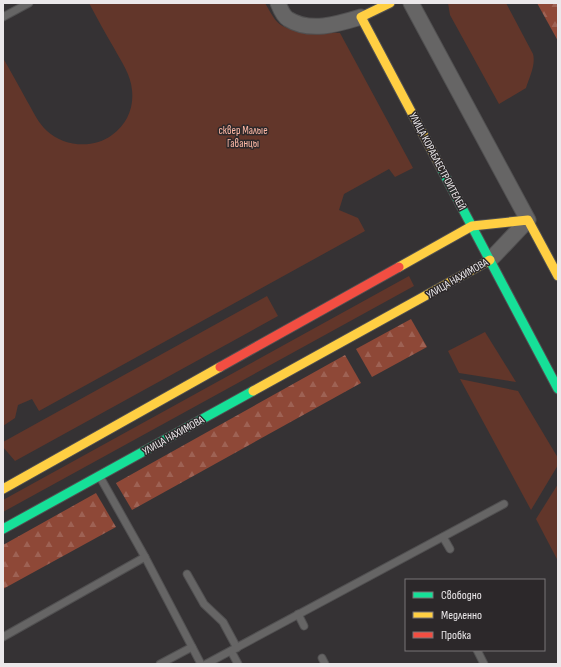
<svg xmlns="http://www.w3.org/2000/svg" width="561" height="667" viewBox="0 0 561 667" font-family="'Sofia Sans Condensed',sans-serif">
  <defs>
    <pattern id="forest-firs" width="22" height="20" patternUnits="userSpaceOnUse"><rect width="22" height="20" fill="#8e4837"/><path d="M5 1l3.5 6h-7zM16 11l3.5 6h-7z" fill="#9e6254"/></pattern>
  </defs>
  <rect width="100%" height="100%" fill="#353234"/>
  <g fill="#62362a">
    <path d="M89 3H265C274 18 276 26 294 30L340 33 413 168 395 177 389 169 344 194 339 210 358 218 365 231 39 411 32 399 18 405 15 418 3 426V58C11 72 19 86 27 101 33 111 38 123 47 131 64 147 94 149 112 135 127 124 134 108 132 90 131 75 121 61 114 48 105 33 97 18 89 3Z"/>
    <path d="M448 3H506L533 54C536 65 529 78 526 88L499 104 450 15Z"/>
    <polygon points="409,276 414,286 3,512 3,500"/>
    <polygon points="267,296 278,316 15,461 3,447 3,442"/>
    <polygon points="485,332 516,382 459,373 448,351"/>
    <polygon points="460,379 518,391 558,458 558,465 531,510"/>
    <polygon points="558,484 558,561 536,519"/>
  </g>
  <g fill="url(#forest-firs)">
    <polygon points="537,3 558,3 558,41"/>
    <polygon points="411,319 427,347 372,377 356,349"/>
    <polygon points="345,355 361,383 132,510 116,483"/>
    <polygon points="96,493 116,527 3,589 3,545"/>
  </g>
  <g fill="none" stroke-linecap="round" stroke-linejoin="round">
    <defs>
      <g id="lane">
        <polyline points="3,17 29,3"/>
        <polyline points="100,477 145,557 201,664"/>
        <polyline points="443,537 450,549"/>
        <polyline points="187,574 204,604 223,622 237,648"/>
        <polyline points="298,614 304,626"/>
        <polyline points="3,637 145,557"/>
        <polyline points="477,650 484,664"/>
        <polyline points="231,651 238,664"/>
        <polyline points="322,658 325,664"/>
        <polyline points="160,664 192,647"/>
        <polyline points="206,664 504,504"/>
      </g>
      <g id="street">
        <path d="M278 3C280 8 283 16 288 19 310 33 338 24 361 17"/>
        <polyline points="411,3 528,220 490,260"/>
      </g>
      <g id="fast">
        <polyline points="441,168 558,389"/>
        <polyline points="3,529 253,391"/>
      </g>
      <g id="slow">
        <polyline points="390,3 361,17 441,168"/>
        <polyline points="399,267 472,226 528,220 558,276"/>
        <polyline points="253,391 490,260"/>
        <polyline points="3,489 220,367"/>
      </g>
      <polyline id="jam" points="220,367 399,267"/>
    </defs>
    <use href="#lane" stroke="#515051" stroke-width="9"/>
    <use href="#street" stroke="#515051" stroke-width="17"/>
    <use href="#fast" stroke="#515051" stroke-width="11"/>
    <use href="#slow" stroke="#515051" stroke-width="11"/>
    <use href="#jam" stroke="#515051" stroke-width="11"/>
    <use href="#lane" stroke="#666565" stroke-width="7"/>
    <use href="#street" stroke="#666565" stroke-width="15"/>
    <use href="#fast" stroke="#16e098" stroke-width="9"/>
    <use href="#slow" stroke="#ffcf43" stroke-width="9"/>
    <use href="#jam" stroke="#f24e42" stroke-width="9"/>
  </g>
  <g text-anchor="middle" stroke-width="3" stroke-linejoin="round" paint-order="stroke">
    <g font-size="11" fill="#feb9a6" stroke="#2c282a">
      <text x="243" y="134">сквер Малые<tspan x="243" dy="13">Гаванцы</tspan></text>
    </g>
    <g font-size="11" fill="#ebe8ea" stroke="#2c282a">
      <text transform="translate(438 161) rotate(62)" y="4">УЛИЦА КОРАБЛЕСТРОИТЕЛЕЙ</text>
      <text transform="translate(457 278) rotate(-30)" y="4">УЛИЦА НАХИМОВА</text>
      <text transform="translate(173 435) rotate(-29)" y="4">УЛИЦА НАХИМОВА</text>
    </g>
  </g>
  <rect width="561" height="667" fill="none" stroke="#ebe8ea" stroke-width="8"/>
  <rect x="405" y="579" width="140" height="72" fill="#2c282a" stroke="#787577"/>
  <rect x="413" y="592" width="20" height="6" fill="#16e098" stroke="#787577"/>
  <text x="441" y="599" font-size="12" fill="#ebe8ea">Свободно</text>
  <rect x="413" y="612" width="20" height="6" fill="#ffcf43" stroke="#787577"/>
  <text x="441" y="619" font-size="12" fill="#ebe8ea">Медленно</text>
  <rect x="413" y="632" width="20" height="6" fill="#f24e42" stroke="#787577"/>
  <text x="441" y="639" font-size="12" fill="#ebe8ea">Пробка</text>
</svg>
